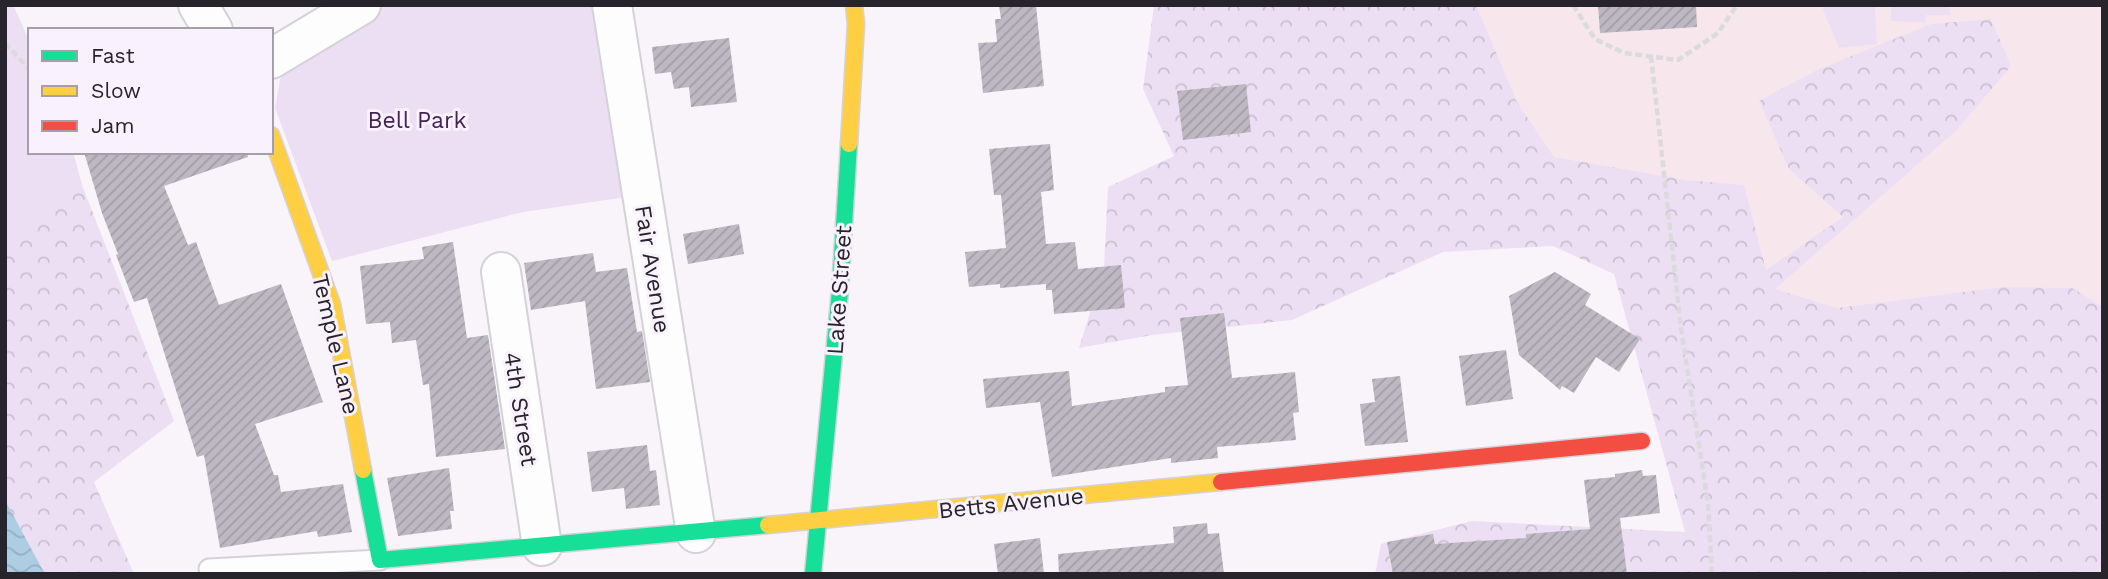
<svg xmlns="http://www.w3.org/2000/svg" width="2108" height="579" viewBox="0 0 2108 579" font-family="'Work Sans',sans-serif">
  <defs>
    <pattern id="forest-crowns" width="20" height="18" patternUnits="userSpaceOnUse" patternTransform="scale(1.75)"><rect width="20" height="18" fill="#ecdff4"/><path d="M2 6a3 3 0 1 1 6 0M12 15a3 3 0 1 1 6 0" fill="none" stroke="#cabfd1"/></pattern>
    <pattern id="water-waves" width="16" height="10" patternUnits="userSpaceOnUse" patternTransform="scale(1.75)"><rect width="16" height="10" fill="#adcde2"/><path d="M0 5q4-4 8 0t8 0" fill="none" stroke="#95b0c2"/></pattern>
    <pattern id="building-hatch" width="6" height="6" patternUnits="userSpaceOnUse" patternTransform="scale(1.75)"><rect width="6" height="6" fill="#bdb8c2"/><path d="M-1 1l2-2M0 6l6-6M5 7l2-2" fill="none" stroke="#a29ea7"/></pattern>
  </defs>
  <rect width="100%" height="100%" fill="#f8f4fa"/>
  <polygon fill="#f7e7ed" points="1471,5 2103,5 2103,427 1693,469 1654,196 1494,204"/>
  <g fill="url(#forest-crowns)">
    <polygon points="5,5 13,5 30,43 30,152 73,152 82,185 174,421 94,482 134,574 45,574 5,500"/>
    <polygon points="1154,5 1476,5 1517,102 1554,157 1686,180 1744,185 1766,270 1843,217 1789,169 1759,101 1817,70 1931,24 1991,19 2011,66 1957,130 1775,289 1837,308 2003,287 2072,288 2103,307 2103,574 1375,574 1381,544 1472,521 1685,532 1614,274 1553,246 1443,252 1292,320 1152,335 1079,348 1104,267 1108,187 1174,156 1143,89"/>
  </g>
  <g fill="#ecdff4">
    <polygon points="5,5 13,5 30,43 30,152 73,152 82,185 5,241"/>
    <polygon points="385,5 599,5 627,197 523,212 332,261 275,108 280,79 296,59"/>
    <polygon points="1824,5 1875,5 1877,44 1839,48 1823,10"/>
    <polygon points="1891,5 1950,5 1950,15 1926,15 1925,23 1891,21"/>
  </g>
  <polygon fill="url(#water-waves)" points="5,500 45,574 5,574"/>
  <g fill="url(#building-hatch)">
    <polygon points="999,5 1036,5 1044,86 983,93 978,43 997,42 995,19 1001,19"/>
    <polygon points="1598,5 1696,5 1697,27 1600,33"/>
    <polygon points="729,38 737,102 691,107 689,87 674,89 671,72 655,74 652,47"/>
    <polygon points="1246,84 1251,132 1183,140 1177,91"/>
    <polygon points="1050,144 1054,190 1041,192 1046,244 1075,242 1078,269 1121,265 1125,308 1054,314 1052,290 1046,290 1046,284 1000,288 1000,284 969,287 965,252 1006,248 1001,195 994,195 989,149"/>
    <polygon points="84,152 247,152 248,157 164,186 188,245 196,242 219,305 281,284 323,402 255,424 274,475 278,475 281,492 343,484 352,532 318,537 317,531 220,548 204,455 197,457 147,298 134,302 116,255 118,254 102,213"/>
    <polygon points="739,224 744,254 688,264 683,234"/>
    <polygon points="453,242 467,338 488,335 505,449 436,457 429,384 423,385 416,340 392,343 390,322 366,324 360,266 424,259 422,247"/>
    <polygon points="593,253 596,272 627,268 637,332 642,331 650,382 596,389 585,301 531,310 524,263"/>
    <polygon points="1555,272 1591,294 1585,305 1640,339 1619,372 1596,357 1574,393 1562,386 1560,390 1519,355 1509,296"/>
    <polygon points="1224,313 1232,378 1295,372 1299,412 1293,413 1296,440 1217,447 1218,458 1171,463 1171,458 1052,477 1040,402 986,408 983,379 1069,371 1072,406 1165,392 1165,387 1188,385 1180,318"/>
    <polygon points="1506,350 1513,399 1466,406 1459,356"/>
    <polygon points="1400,376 1408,442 1365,446 1360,404 1375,402 1372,379"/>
    <polygon points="647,445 650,471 656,470 660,505 626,509 624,488 592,492 587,452"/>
    <polygon points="449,468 454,511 450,511 452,529 398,536 387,478"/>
    <polygon points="1642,470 1643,476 1656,475 1660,513 1620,518 1627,574 1393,574 1387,542 1433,534 1435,544 1526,538 1526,534 1590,529 1584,480 1615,477 1615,474"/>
    <polygon points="1207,523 1208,534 1219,533 1224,574 1059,574 1058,554 1174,543 1173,527"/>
    <polygon points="1040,538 1044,574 998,574 994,544"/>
  </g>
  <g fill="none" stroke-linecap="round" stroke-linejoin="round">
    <defs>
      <polyline id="lane" points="209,569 380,560"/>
      <g id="street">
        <polyline points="198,5 213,30"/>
        <polyline points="612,5 696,533"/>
        <polyline points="271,59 361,5"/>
        <polyline points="501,272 542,546"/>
      </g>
      <g id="fast">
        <polyline points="363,470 380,560 768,525"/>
        <polyline points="813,574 840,291 849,144"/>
      </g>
      <g id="slow">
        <polyline points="271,135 332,304 363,470"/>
        <polyline points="849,144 856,24 854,5"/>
        <polyline points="768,525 1221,482"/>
      </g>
      <polyline id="jam" points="1221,482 1642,441"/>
    </defs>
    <use href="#lane" stroke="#d5d1d8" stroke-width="23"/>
    <use href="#street" stroke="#d5d1d8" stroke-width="42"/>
    <use href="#fast" stroke="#d5d1d8" stroke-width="19"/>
    <use href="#slow" stroke="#d5d1d8" stroke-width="19"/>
    <use href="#jam" stroke="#d5d1d8" stroke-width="19"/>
    <g stroke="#dbdadc" stroke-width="4.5" stroke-dasharray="7 3.5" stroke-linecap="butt">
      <polyline points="1573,5 1595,39 1624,53 1678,60 1718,33 1737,5"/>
      <polyline points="5,43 30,70"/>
      <polyline points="1651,56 1681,328 1708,503 1712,574"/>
    </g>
    <use href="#lane" stroke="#fefdfe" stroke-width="19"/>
    <use href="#street" stroke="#fefdfe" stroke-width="38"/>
    <use href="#fast" stroke="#16e098" stroke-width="16"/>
    <use href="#slow" stroke="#ffcf43" stroke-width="16"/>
    <use href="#jam" stroke="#f24e42" stroke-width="16"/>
  </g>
  <g text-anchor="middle" stroke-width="6" stroke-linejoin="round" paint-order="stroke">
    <g font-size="23" fill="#442356" stroke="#f9f1fd">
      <text x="417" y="128">Bell Park</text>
    </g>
    <g font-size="23" fill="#28242b" stroke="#f9f1fd">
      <text transform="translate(653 269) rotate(81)" y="8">Fair Avenue</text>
      <text transform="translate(839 290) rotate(-86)" y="8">Lake Street</text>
      <text transform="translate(336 344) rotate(77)" y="8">Temple Lane</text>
      <text transform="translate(521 409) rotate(81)" y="8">4th Street</text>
      <text transform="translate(1011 503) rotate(-6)" y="8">Betts Avenue</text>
    </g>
  </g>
  <rect width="2108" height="579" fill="none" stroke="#28242b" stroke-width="14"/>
  <rect x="28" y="28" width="245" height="126" fill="#f9f1fd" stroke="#a59fa9" stroke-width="2"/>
  <rect x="42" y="51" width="35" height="10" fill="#16e098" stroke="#a59fa9" stroke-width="2"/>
  <text x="91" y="63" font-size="21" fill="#28242b">Fast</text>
  <rect x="42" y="86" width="35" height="10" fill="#ffcf43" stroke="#a59fa9" stroke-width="2"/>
  <text x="91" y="98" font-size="21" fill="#28242b">Slow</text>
  <rect x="42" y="121" width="35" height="10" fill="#f24e42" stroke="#a59fa9" stroke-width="2"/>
  <text x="91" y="133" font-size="21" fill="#28242b">Jam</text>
</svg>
